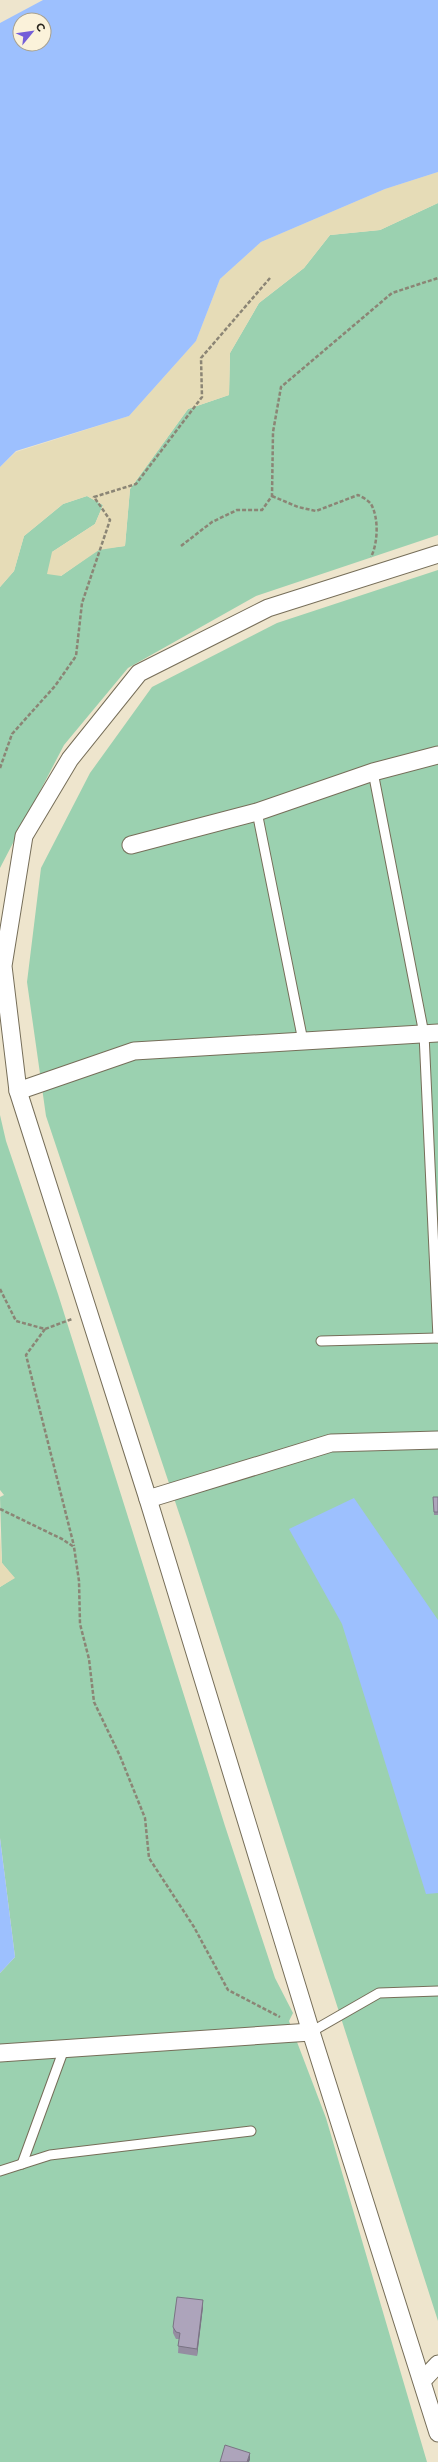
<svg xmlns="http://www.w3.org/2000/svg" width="438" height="2462" viewBox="0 0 438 2462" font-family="Montserrat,sans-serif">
  <rect width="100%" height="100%" fill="#eee5cd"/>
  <g fill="#9bd1b0">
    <polygon points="438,203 438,535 256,596 128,668 64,745 0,868 0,587 14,571 24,536 63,504 87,496 103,505 95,524 52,552 61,576 99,549 125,546 130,489 188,409 229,395 230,353 259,303 304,268 330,235 380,230"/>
    <polygon points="438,570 438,2321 187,1537 46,1116 27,982 41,868 90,773 152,687 277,623"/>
    <polygon points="0,1115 6,1141 58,1294 225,1826 275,1978 293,2013 289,2021 326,2118 427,2462 0,2462 0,1973 15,1957 0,1838 0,1587 14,1578 2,1563 0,1497 4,1495 0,1490"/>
  </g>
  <g fill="#e6dcb7">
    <polygon points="438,172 438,203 380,230 330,235 304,268 259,303 230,353 229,395 188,409 130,489 125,546 99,550 61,576 47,574 52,552 95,524 103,505 87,496 63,504 24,536 14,571 0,587 0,467 16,452 129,416 196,341 220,279 261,242 385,189"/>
    <polygon points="0,1532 2,1563 15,1578 0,1587"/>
  </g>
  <g fill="#9dc0fe" fill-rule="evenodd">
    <path d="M43 0H438V172L385 189 261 242 220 279 196 341 129 416 16 451 0 467V23ZM20 20H44V44H20Z"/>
    <polygon points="354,1498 438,1620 438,1893 426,1894 342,1624 289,1529"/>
    <polygon points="0,1838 15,1957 0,1973"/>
  </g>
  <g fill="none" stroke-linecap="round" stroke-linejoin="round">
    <defs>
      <g id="service">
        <polyline points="373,772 424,1034 438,1338"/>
        <polyline points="257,812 303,1041"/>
        <polyline points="321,1341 438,1338"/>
        <polyline points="311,2032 379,1993 438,1991"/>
        <polyline points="22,2164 64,2049"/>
        <polyline points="0,2171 50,2155 251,2131"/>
      </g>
      <g id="minor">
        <polyline points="438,554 268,608 139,673 70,759 24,836 3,966 18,1091 148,1499 311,2032 438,2433"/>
        <polyline points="131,845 257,812 373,772 438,755"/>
        <polyline points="18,1091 134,1051 438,1033"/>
        <polyline points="148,1499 331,1443 438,1440"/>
        <polyline points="0,2053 311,2032"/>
        <polyline points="422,2381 438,2364"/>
      </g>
    </defs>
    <use href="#service" stroke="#766e59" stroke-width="11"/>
    <use href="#minor" stroke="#766e59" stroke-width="19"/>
    <g stroke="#8b8575" stroke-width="2.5" stroke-dasharray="4 2" stroke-linecap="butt">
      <path d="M272 496 298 507 316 511 358 495C362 497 368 500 371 504 379 518 378 543 371 557"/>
      <polyline points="181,546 212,522 237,510 262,510 272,496 273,432 281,387 392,293 438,278"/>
      <polyline points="0,768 12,734 55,686 76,656 82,603 110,520 94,497 136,484 202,397 201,358 270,278"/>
      <polyline points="0,1289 16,1321 45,1329 72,1319"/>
      <polyline points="45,1329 26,1355 74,1546"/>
      <polyline points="0,1509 62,1539 74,1547 79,1581 80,1624 89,1659 94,1702 120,1756 145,1818 149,1858 194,1927 228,1990 280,2017"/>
    </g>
    <use href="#service" stroke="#fff" stroke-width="9"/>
    <use href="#minor" stroke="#fff" stroke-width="17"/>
  </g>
  <g fill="#958da1">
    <polygon points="433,1497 438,1497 438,1515 434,1515"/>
    <polygon points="203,2307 197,2356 178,2353 179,2339 176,2339 173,2333 173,2327"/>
  </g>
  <g fill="#797383">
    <polygon points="203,2300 203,2307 197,2356 197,2349"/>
    <polygon points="250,2453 250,2460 249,2462 247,2462"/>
  </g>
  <g fill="#ada4bb" stroke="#797383">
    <polygon points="433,1497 438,1497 438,1512 434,1512"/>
    <polygon points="177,2297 203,2300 197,2349 178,2346 180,2333 176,2332 173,2327"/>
    <polygon points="225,2445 250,2453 247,2462 220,2462"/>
  </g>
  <g transform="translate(32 32) rotate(61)"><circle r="19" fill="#fbf2da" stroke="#a8a18f"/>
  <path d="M0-3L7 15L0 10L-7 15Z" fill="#745ed8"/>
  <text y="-6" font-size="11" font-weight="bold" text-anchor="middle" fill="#2b271e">С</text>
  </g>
</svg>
